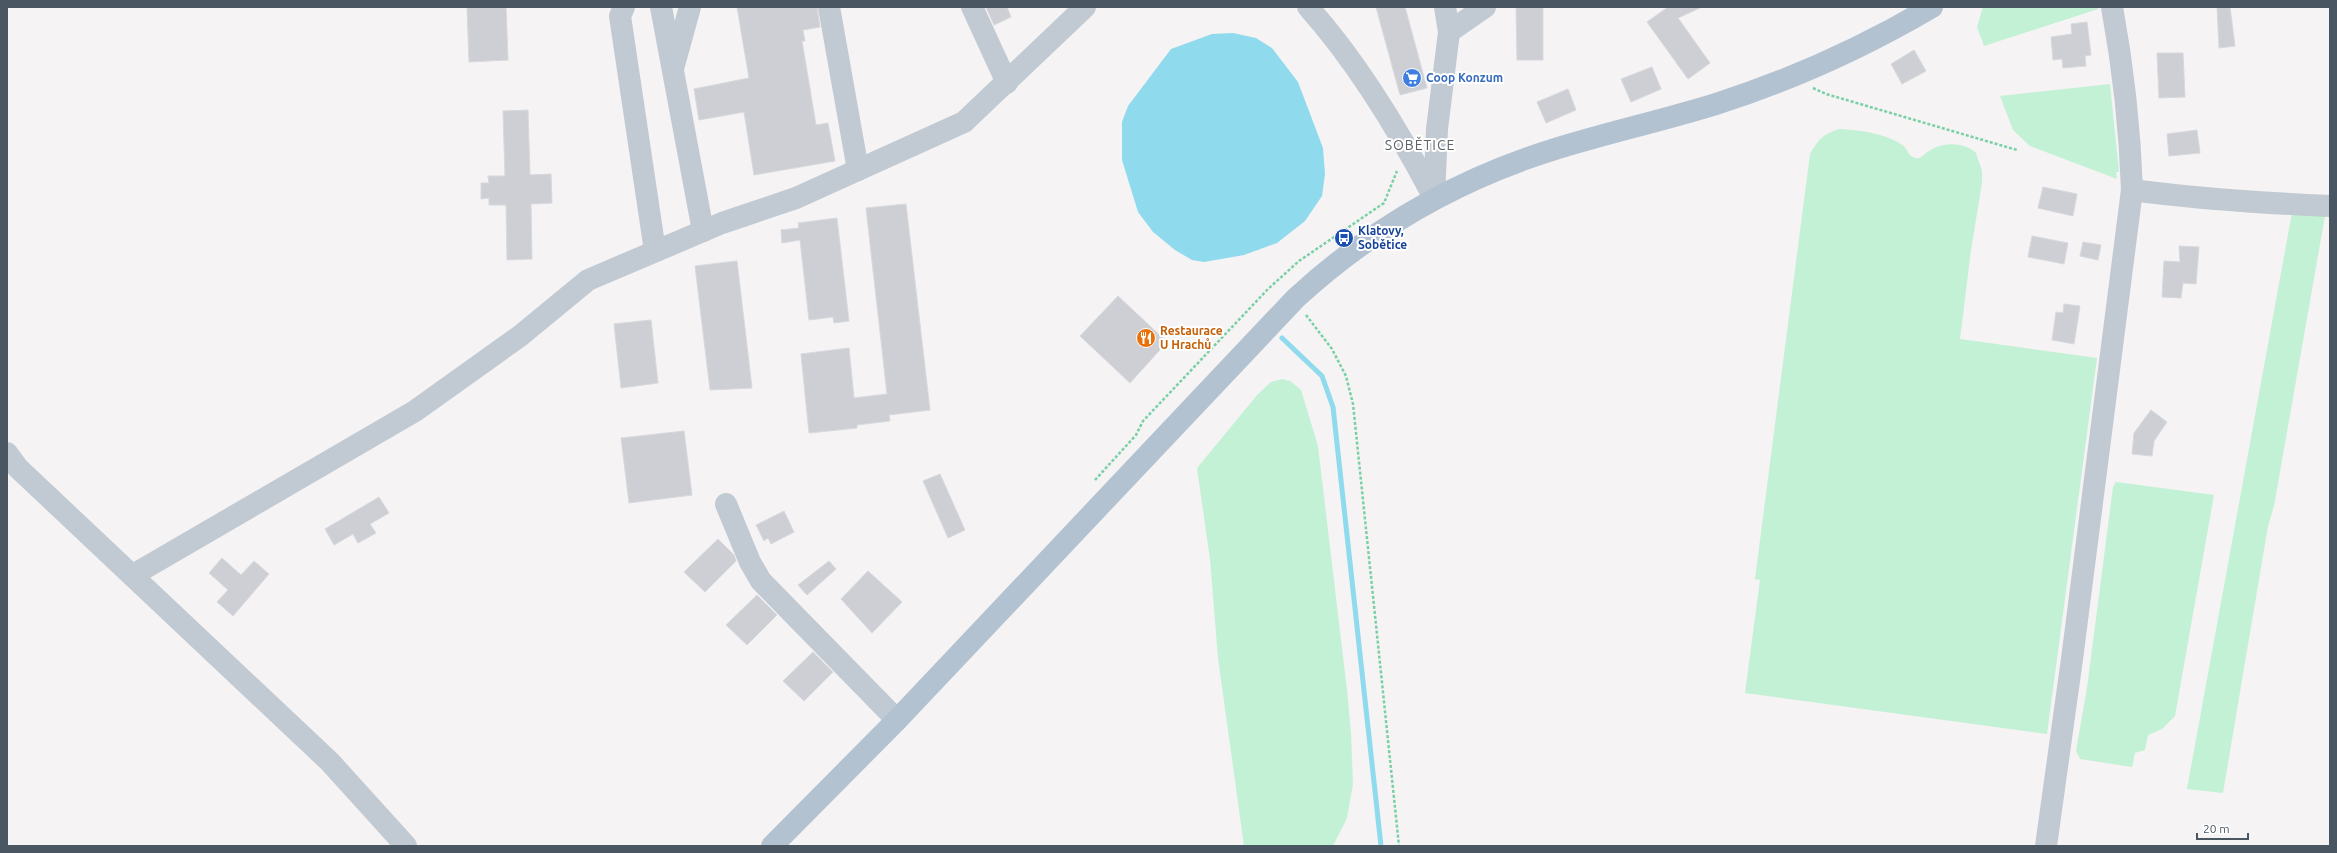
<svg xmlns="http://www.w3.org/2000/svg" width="2337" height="853" viewBox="0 0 2337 853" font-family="Ubuntu,sans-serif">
  <rect width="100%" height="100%" fill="#f5f3f3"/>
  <g fill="#c3f1d5">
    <polygon points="1983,7 2098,7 2098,9 1984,46 1977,27"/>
    <polygon points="2110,84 2119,172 2116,172 2117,179 2030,146 2013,130 2000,96"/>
    <path d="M1839 129C1859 130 1884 133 1901 144 1907 147 1908 157 1916 158 1921 159 1922 156 1926 153 1940 142 1963 141 1976 153L1982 171V183L1971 250 1960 339 2097 358 2047 734 1745 693 1760 580 1755 579 1810 154C1818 140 1823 134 1839 129Z"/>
    <polygon points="2293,207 2326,210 2274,506 2268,526 2223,793 2187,789"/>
    <polygon points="1282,379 1290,381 1301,390 1318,446 1347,690 1351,733 1353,784 1347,818 1333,846 1244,846 1218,658 1210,559 1197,468 1258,394 1271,382"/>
    <polygon points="2116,482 2214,495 2175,716 2162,729 2148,735 2145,750 2135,753 2132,767 2080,759 2076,751 2087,688 2113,487"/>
  </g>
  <polygon fill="#90daee" points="1233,33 1256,38 1272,48 1298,82 1323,148 1325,174 1322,196 1305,221 1277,243 1244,255 1204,262 1192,260 1175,250 1153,232 1138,212 1122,160 1122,122 1128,106 1171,49 1212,34"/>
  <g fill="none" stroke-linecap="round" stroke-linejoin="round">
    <polyline stroke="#90daee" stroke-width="5" points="1282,338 1322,376 1333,407 1381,846"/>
  </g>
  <g fill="#cdcfd5" stroke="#d7d9de">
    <polygon points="467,7 506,7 508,60 469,62"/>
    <polygon points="737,7 817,7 820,27 803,30 805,41 802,41 816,125 828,123 835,161 754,175 744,112 699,120 694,89 749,78"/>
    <polygon points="986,7 1007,7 1011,17 994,25"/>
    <polygon points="1376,7 1405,7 1427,88 1400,95"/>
    <polygon points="1516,7 1543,7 1543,60 1517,60"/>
    <polygon points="1668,7 1702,7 1678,18 1710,63 1688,79 1647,22"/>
    <polygon points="2217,7 2230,7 2235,46 2219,48"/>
    <polygon points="2087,22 2091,55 2085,56 2086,66 2063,68 2062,59 2053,60 2051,37 2072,34 2071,24"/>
    <polygon points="1914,50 1926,71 1902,84 1891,64"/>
    <polygon points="2157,53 2183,53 2185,97 2159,98"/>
    <polygon points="1652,67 1661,89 1631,102 1621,79"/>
    <polygon points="1568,89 1576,110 1546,123 1537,102"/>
    <polygon points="528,110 530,175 551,174 552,203 531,204 532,259 507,260 506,205 489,205 489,198 481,199 481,183 489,183 488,176 505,176 503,111"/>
    <polygon points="2197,130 2200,153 2169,156 2167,134"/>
    <polygon points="2043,187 2077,194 2073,216 2038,208"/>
    <polygon points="906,204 930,410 889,415 890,421 857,425 857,428 809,433 801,354 849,348 854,398 887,394 866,208"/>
    <polygon points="837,218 849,321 834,323 833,317 809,320 800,240 782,243 781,230 799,228 798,223"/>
    <polygon points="2032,236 2068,243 2064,264 2028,257"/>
    <polygon points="2083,242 2101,245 2098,260 2080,256"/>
    <polygon points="2179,246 2199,247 2196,284 2183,283 2181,298 2162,297 2164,261 2180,262"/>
    <polygon points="737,261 752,388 710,390 695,266"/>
    <polygon points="1118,296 1167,342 1130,383 1080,336"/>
    <polygon points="2064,304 2080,306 2074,344 2052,340 2056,312 2063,313"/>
    <polygon points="651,320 658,383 621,388 614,324"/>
    <polygon points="2151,410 2167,422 2154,441 2152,456 2132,454 2134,433"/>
    <polygon points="684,431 692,495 629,503 621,438"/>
    <polygon points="940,474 965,530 948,538 923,481"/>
    <polygon points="379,497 389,513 370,524 376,533 358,543 353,534 334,545 325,529"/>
    <polygon points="784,511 794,532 771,544 768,538 764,541 756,525"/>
    <polygon points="718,539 734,555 736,561 705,592 684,572"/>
    <polygon points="222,558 241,575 254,561 269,574 233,616 217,602 228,590 209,573"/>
    <polygon points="829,561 836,569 807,595 798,585"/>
    <polygon points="868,571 902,602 872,633 841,599"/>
    <polygon points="757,595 777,615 747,645 726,625"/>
    <polygon points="813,652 833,672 804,701 783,681"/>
  </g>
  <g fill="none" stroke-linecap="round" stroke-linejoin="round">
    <g stroke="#7ad0a6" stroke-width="2.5" stroke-dasharray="3 2" stroke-linecap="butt">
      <polyline points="1813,88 1826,94 2017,150"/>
      <polyline points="1306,315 1332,349 1346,376 1353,404 1399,846"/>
      <polyline points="1095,480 1136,435 1143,421 1268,289 1299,261 1384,203 1397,171"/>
    </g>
    <g stroke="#c1cad2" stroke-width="22">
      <polyline points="624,7 620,16 655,251"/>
      <polyline points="661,7 703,231"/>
      <polyline points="829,7 858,170"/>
      <polyline points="972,7 1007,83"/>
      <path d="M1308 7C1359 64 1399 131 1434 198"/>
      <polyline points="1449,32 1485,7"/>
      <polyline points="674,65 690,7"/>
      <path d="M2132 190C2198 199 2263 203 2330 206"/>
      <polyline points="1434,197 1437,129 1449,32 1445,7"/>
      <polyline points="7,453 18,468 330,762 406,846"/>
      <polyline points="726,504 750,562 761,581 897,720"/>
      <polyline points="133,575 415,411 520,336 588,280 722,223 796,198 964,122 1085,7"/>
      <path d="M2046 846 2072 659 2132 190C2130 130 2123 67 2112 7"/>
    </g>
    <path stroke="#b3c2d1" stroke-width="22" d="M772 846 897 720 1296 298C1370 230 1456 180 1552 150 1606 133 1661 121 1716 104 1791 80 1864 47 1932 7"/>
  </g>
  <defs>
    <symbol id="supermarket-disc" viewBox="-11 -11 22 22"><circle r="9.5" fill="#3f7fe0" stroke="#fff"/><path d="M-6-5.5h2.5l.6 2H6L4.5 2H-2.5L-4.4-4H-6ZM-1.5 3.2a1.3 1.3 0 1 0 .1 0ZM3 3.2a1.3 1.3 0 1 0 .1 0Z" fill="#fff"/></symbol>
    <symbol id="bus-disc" viewBox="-11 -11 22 22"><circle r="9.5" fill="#1a4fb4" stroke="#fff"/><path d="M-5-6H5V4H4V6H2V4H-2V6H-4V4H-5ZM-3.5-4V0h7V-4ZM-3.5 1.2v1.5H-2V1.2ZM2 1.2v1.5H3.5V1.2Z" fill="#fff"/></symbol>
    <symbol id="restaurant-disc" viewBox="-11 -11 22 22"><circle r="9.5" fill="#e8710a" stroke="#fff"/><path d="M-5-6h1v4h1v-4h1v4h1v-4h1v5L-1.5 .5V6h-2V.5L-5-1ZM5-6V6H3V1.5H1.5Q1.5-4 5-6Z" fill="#fff"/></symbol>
  </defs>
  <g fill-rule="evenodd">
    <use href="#supermarket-disc" x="1401" y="67" width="22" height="22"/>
    <use href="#bus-disc" x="1333" y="227" width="22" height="22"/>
    <use href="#restaurant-disc" x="1135" y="327" width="22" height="22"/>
  </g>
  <g text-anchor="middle" stroke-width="4" stroke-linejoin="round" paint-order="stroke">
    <g font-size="12" font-weight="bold" fill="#366cbe" stroke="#fff" text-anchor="start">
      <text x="1426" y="82">Coop Konzum</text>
    </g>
    <g font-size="12" font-weight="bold" fill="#164399" stroke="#fff" text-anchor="start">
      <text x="1358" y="235">Klatovy,<tspan x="1358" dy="14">Sobětice</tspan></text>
    </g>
    <g font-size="12" font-weight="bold" fill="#c56008" stroke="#fff" text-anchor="start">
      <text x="1160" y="335">Restaurace<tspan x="1160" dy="14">U Hrachů</tspan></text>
    </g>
    <g font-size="14" letter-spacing="1" fill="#5f6368" stroke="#fff">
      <text x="1420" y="150">SOBĚTICE</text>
    </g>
  </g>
  <rect width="2337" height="853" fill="none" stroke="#4a5661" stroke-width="16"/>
  <path d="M2197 833v6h51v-6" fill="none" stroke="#4a5661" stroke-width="2"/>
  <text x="2203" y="833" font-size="12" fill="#4a5661" stroke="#ffffff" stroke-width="3" paint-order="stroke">20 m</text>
</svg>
